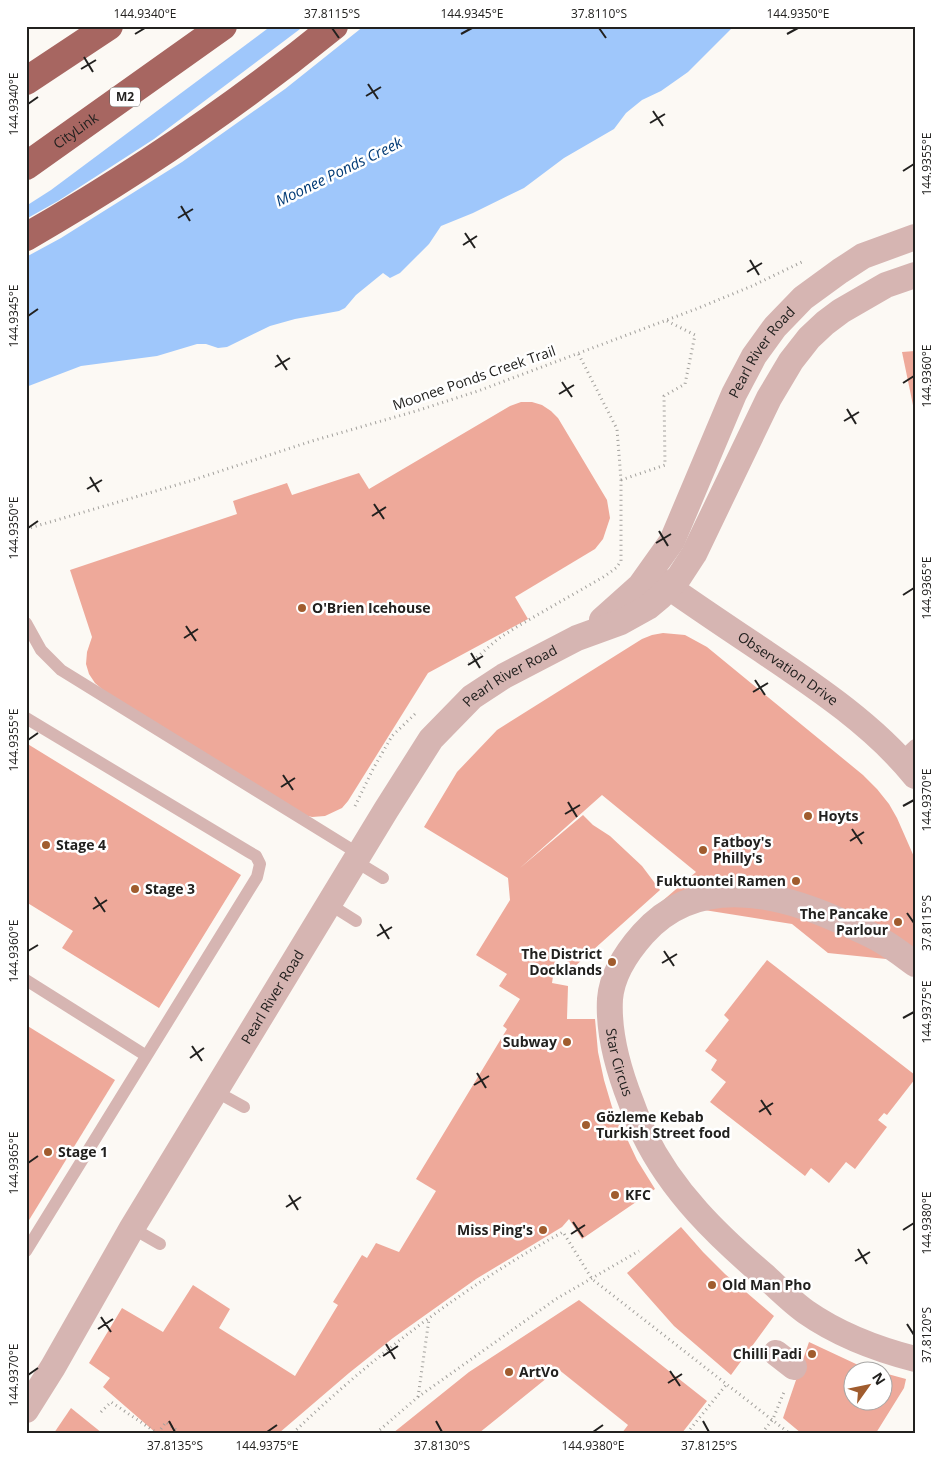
<svg xmlns="http://www.w3.org/2000/svg" width="941" height="1459" viewBox="0 0 941 1459" font-family="'Open Sans',sans-serif">
  <rect width="100%" height="100%" fill="#fcf9f4"/>
  <polygon fill="#9fc7fb" points="276,26 734,26 688,72 661,91 642,100 626,113 614,129 564,158 524,188 473,213 441,226 429,244 400,273 390,278 383,273 356,295 345,308 339,311 295,319 270,326 227,347 218,348 206,344 197,344 157,356 81,366 26,387 26,97"/>
  <g fill="#fcf9f4">
    <polygon points="267,26 271,26 51,190 26,206 26,94"/>
    <polygon points="304,26 364,26 285,89 182,162 61,238 26,257 26,219 58,201 154,139"/>
  </g>
  <g fill="#eea99a">
    <polygon points="915,351 915,409 914,410 902,352"/>
    <polygon points="521,402 532,402 542,405 551,411 558,418 607,500 610,518 603,539 595,549 515,597 528,619 428,673 348,801 342,808 325,816 312,817 300,814 103,690 95,683 89,674 86,664 87,652 92,637 70,570 237,514 233,501 287,483 292,495 359,473 369,489 510,406"/>
    <polygon points="663,633 685,635 707,647 863,775 877,789 889,804 897,818 915,859 915,962 828,953 792,924 660,903 696,872 602,795 520,868 583,815 593,825 610,836 642,866 660,890 573,968 557,950 552,983 568,986 567,1019 595,1019 598,1052 604,1080 612,1107 637,1160 655,1189 582,1239 569,1219 562,1227 476,1279 393,1338 349,1373 279,1433 156,1433 103,1387 110,1378 89,1363 122,1308 163,1332 193,1285 230,1309 219,1328 295,1376 338,1305 333,1302 362,1255 367,1258 376,1243 399,1252 436,1191 416,1179 507,1029 503,1026 520,999 499,986 507,974 476,955 510,900 508,878 424,827 457,772 497,730 642,639 652,635"/>
    <polygon points="26,743 241,875 159,1008 62,948 73,931 26,902"/>
    <polygon points="767,960 915,1075 915,1079 887,1115 884,1113 878,1120 887,1127 855,1169 846,1162 829,1183 811,1168 805,1176 710,1102 726,1082 711,1070 717,1060 705,1051 729,1020 724,1015"/>
    <polygon points="26,1025 115,1080 26,1225"/>
    <polygon points="681,1227 703,1252 725,1274 774,1316 731,1375 674,1326 627,1273"/>
    <polygon points="579,1300 707,1401 682,1433 622,1433 628,1425 558,1369 479,1433 393,1433 469,1372"/>
    <polygon points="809,1342 856,1364 876,1371 854,1372 854,1402 884,1402 884,1373 906,1379 904,1388 876,1433 801,1433 783,1418"/>
    <polygon points="71,1408 102,1433 54,1433"/>
  </g>
  <g fill="none" stroke-linecap="round" stroke-linejoin="round">
    <g stroke="#a2a09c" stroke-width="3" stroke-dasharray="1 4" stroke-linecap="butt">
      <polyline points="621,480 665,465 664,396 685,384 695,335 665,320"/>
      <polyline points="26,529 190,481 312,441 416,411 478,391 696,309 752,286 804,261"/>
      <polyline points="469,664 498,639 518,626 605,576 616,568 621,561 621,480 617,429 578,353"/>
      <polyline points="355,806 373,769 392,736 415,714"/>
      <polyline points="418,1397 429,1319"/>
      <polyline points="101,1412 111,1402 157,1433"/>
      <polyline points="158,1433 166,1422 180,1433"/>
      <path d="M293 1433C373 1356 466 1285 563 1232L592 1279 789 1433"/>
      <polyline points="376,1433 418,1397 556,1299 639,1251"/>
      <polyline points="687,1433 726,1385"/>
      <polyline points="762,1433 773,1419 784,1392"/>
    </g>
    <g stroke="#d6b5b2" stroke-width="12">
      <polyline points="26,623 41,650 61,670 359,854"/>
      <polyline points="26,718 249,852 256,856 260,864 257,877 26,1251"/>
      <polyline points="900,759 915,745"/>
      <polyline points="355,861 383,878"/>
      <polyline points="329,904 356,921"/>
      <polyline points="26,980 145,1055"/>
      <polyline points="215,1091 244,1107"/>
      <polyline points="132,1228 160,1244"/>
    </g>
    <g stroke="#d6b5b2" stroke-width="26">
      <path id="s1" d="M656 578C691 603 727 627 763 651 815 686 875 726 915 776"/>
      <path id="s2" d="M602 620 640 586 672 541 734 394 754 356 775 327 803 298 840 271 863 256 915 237"/>
      <path id="s3" d="M915 964C904 956 894 948 882 941 871 934 858 929 847 924 781 893 698 872 643 934 627 952 612 974 610 999 608 1034 618 1069 631 1102 635 1113 639 1124 644 1134 672 1192 718 1236 766 1277 779 1289 792 1302 806 1312 839 1335 876 1349 915 1359"/>
      <polyline points="776,1353 794,1367"/>
      <path id="s4" d="M26 1410 53 1367 132 1228 386 810 431 739 472 697 504 676 577 638 621 622 648 607 660 597 679 577 694 554 769 398 791 361 809 338 825 323 841 311 886 285 915 275"/>
    </g>
    <g stroke="#a76661" stroke-width="28">
      <polyline points="26,81 109,26"/>
      <path id="s5" d="M26 166 223 26"/>
      <path d="M26 237C134 175 237 105 334 26"/>
    </g>
  </g>
  <path fill="none" stroke="#22211f" stroke-width="2" d="M332 28 339 38M599 28 606 38M135 34 145 28M461 34 472 28M787 34 798 28M84 57 93 72M81 69 96 60M368 84 378 99M366 96 381 87M28 104 38 97M653 111 663 126M650 123 665 114M903 171 914 164M181 206 190 221M178 218 193 209M465 233 475 248M463 245 477 236M750 260 759 275M747 272 762 263M28 316 38 309M277 355 287 370M275 367 290 358M562 382 572 397M903 383 914 376M559 394 574 385M847 409 856 424M844 421 859 412M90 477 99 492M87 489 102 480M374 504 384 519M372 516 386 507M28 528 38 521M659 531 668 546M656 543 671 534M903 595 914 588M186 626 196 641M184 638 198 629M471 653 480 668M468 665 483 656M755 680 765 695M753 692 768 683M28 740 38 733M283 775 293 790M281 787 295 778M568 802 577 817M903 806 914 800M565 814 580 805M852 829 862 844M850 841 864 832M95 897 105 912M93 909 107 900M907 913 914 923M380 924 389 939M377 936 392 927M28 951 38 945M664 951 674 966M662 963 677 954M903 1018 914 1012M192 1046 202 1061M190 1058 204 1048M477 1073 486 1088M474 1085 489 1076M761 1100 771 1115M759 1112 773 1103M28 1163 38 1156M289 1195 298 1210M286 1207 301 1197M573 1222 583 1237M903 1230 914 1223M571 1234 585 1225M858 1249 867 1264M855 1261 870 1252M101 1317 111 1332M907 1324 914 1335M98 1329 113 1319M386 1344 395 1359M383 1356 398 1346M670 1371 680 1386M28 1375 38 1368M668 1383 682 1374M169 1421 175 1432M436 1421 442 1432M703 1421 709 1432M267 1432 277 1425M593 1432 603 1425"/>
  <g fill="#a05c2e" stroke="#fff" stroke-width="2">
    <circle cx="302" cy="608" r="5"/>
    <circle cx="808" cy="816" r="5"/>
    <circle cx="46" cy="845" r="5"/>
    <circle cx="703" cy="850" r="5"/>
    <circle cx="796" cy="881" r="5"/>
    <circle cx="135" cy="889" r="5"/>
    <circle cx="898" cy="922" r="5"/>
    <circle cx="612" cy="962" r="5"/>
    <circle cx="567" cy="1042" r="5"/>
    <circle cx="586" cy="1125" r="5"/>
    <circle cx="48" cy="1152" r="5"/>
    <circle cx="615" cy="1195" r="5"/>
    <circle cx="543" cy="1230" r="5"/>
    <circle cx="712" cy="1285" r="5"/>
    <circle cx="812" cy="1354" r="5"/>
    <circle cx="509" cy="1372" r="5"/>
  </g>
  <g text-anchor="middle" stroke-width="5" stroke-linejoin="round" paint-order="stroke">
    <rect fill="#fff" stroke="#646462" stroke-width="1" x="110" y="87.5" width="30" height="19" rx="4"/>
    <g font-size="12" font-weight="bold" fill="#22211f">
      <text x="125" y="101">M2</text>
    </g>
    <g font-size="14" fill="#22211f" stroke="#fff">
      <text dy="5" stroke="none"><textPath href="#s5" startOffset="61">CityLink</textPath></text>
      <text dy="5" stroke="none"><textPath href="#s2" startOffset="316">Pearl River Road</textPath></text>
      <text transform="translate(474 378) rotate(-19)" y="5">Moonee Ponds Creek Trail</text>
      <text dy="5" stroke="none"><textPath href="#s1" startOffset="160">Observation Drive</textPath></text>
      <text dy="5" stroke="none"><textPath href="#s4" startOffset="886">Pearl River Road</textPath></text>
      <text dy="5" stroke="none"><textPath href="#s4" startOffset="481">Pearl River Road</textPath></text>
      <text dy="5" stroke="none"><textPath href="#s3" startOffset="438">Star Circus</textPath></text>
    </g>
    <g font-size="14" font-weight="bold" fill="#22211f" stroke="#fff" text-anchor="start">
      <text x="312" y="613">O'Brien Icehouse</text>
      <text x="818" y="821">Hoyts</text>
      <text x="713" y="847">Fatboy's<tspan x="713" dy="16">Philly's</tspan></text>
      <text x="56" y="850">Stage 4</text>
      <text x="786" y="886" text-anchor="end">Fuktuontei Ramen</text>
      <text x="145" y="894">Stage 3</text>
      <text x="888" y="919" text-anchor="end">The Pancake<tspan x="888" dy="16">Parlour</tspan></text>
      <text x="602" y="959" text-anchor="end">The District<tspan x="602" dy="16">Docklands</tspan></text>
      <text x="557" y="1047" text-anchor="end">Subway</text>
      <text x="596" y="1122">Gözleme Kebab<tspan x="596" dy="16">Turkish Street food</tspan></text>
      <text x="58" y="1157">Stage 1</text>
      <text x="625" y="1200">KFC</text>
      <text x="533" y="1235" text-anchor="end">Miss Ping's</text>
      <text x="722" y="1290">Old Man Pho</text>
      <text x="802" y="1359" text-anchor="end">Chilli Padi</text>
      <text x="519" y="1377">ArtVo</text>
    </g>
    <g font-size="15" font-style="italic" fill="#013a75" stroke="#fff">
      <text transform="translate(339 172) rotate(-26)" y="5">Moonee Ponds Creek</text>
    </g>
  </g>
  <rect width="941" height="1459" fill="none" stroke="#ffffff" stroke-width="55"/>
  <g transform="translate(868 1386) rotate(57)"><circle r="24" fill="#ffffff" stroke="#a7a6a5"/>
  <path d="M0-4L9 19L0 12L-9 19Z" fill="#a05c2e"/>
  <text y="-8" font-size="14" font-weight="bold" text-anchor="middle" fill="#22211f">N</text>
  </g>
  <rect x="28" y="28" width="886" height="1404" fill="none" stroke="#22211f" stroke-width="2"/>
  <g font-size="12" text-anchor="middle" fill="#22211f">
    <text x="145" y="18">144.9340°E</text>
    <text x="332" y="18">37.8115°S</text>
    <text x="472" y="18">144.9345°E</text>
    <text x="599" y="18">37.8110°S</text>
    <text x="798" y="18">144.9350°E</text>
    <text transform="translate(14 104) rotate(-90)" y="4">144.9340°E</text>
    <text transform="translate(927 164) rotate(-90)" y="4">144.9355°E</text>
    <text transform="translate(14 316) rotate(-90)" y="4">144.9345°E</text>
    <text transform="translate(927 376) rotate(-90)" y="4">144.9360°E</text>
    <text transform="translate(14 528) rotate(-90)" y="4">144.9350°E</text>
    <text transform="translate(927 588) rotate(-90)" y="4">144.9365°E</text>
    <text transform="translate(14 740) rotate(-90)" y="4">144.9355°E</text>
    <text transform="translate(927 800) rotate(-90)" y="4">144.9370°E</text>
    <text transform="translate(927 923) rotate(-90)" y="4">37.8115°S</text>
    <text transform="translate(14 951) rotate(-90)" y="4">144.9360°E</text>
    <text transform="translate(927 1012) rotate(-90)" y="4">144.9375°E</text>
    <text transform="translate(14 1163) rotate(-90)" y="4">144.9365°E</text>
    <text transform="translate(927 1223) rotate(-90)" y="4">144.9380°E</text>
    <text transform="translate(927 1335) rotate(-90)" y="4">37.8120°S</text>
    <text transform="translate(14 1375) rotate(-90)" y="4">144.9370°E</text>
    <text x="175" y="1450">37.8135°S</text>
    <text x="267" y="1450">144.9375°E</text>
    <text x="442" y="1450">37.8130°S</text>
    <text x="593" y="1450">144.9380°E</text>
    <text x="709" y="1450">37.8125°S</text>
  </g>
</svg>
